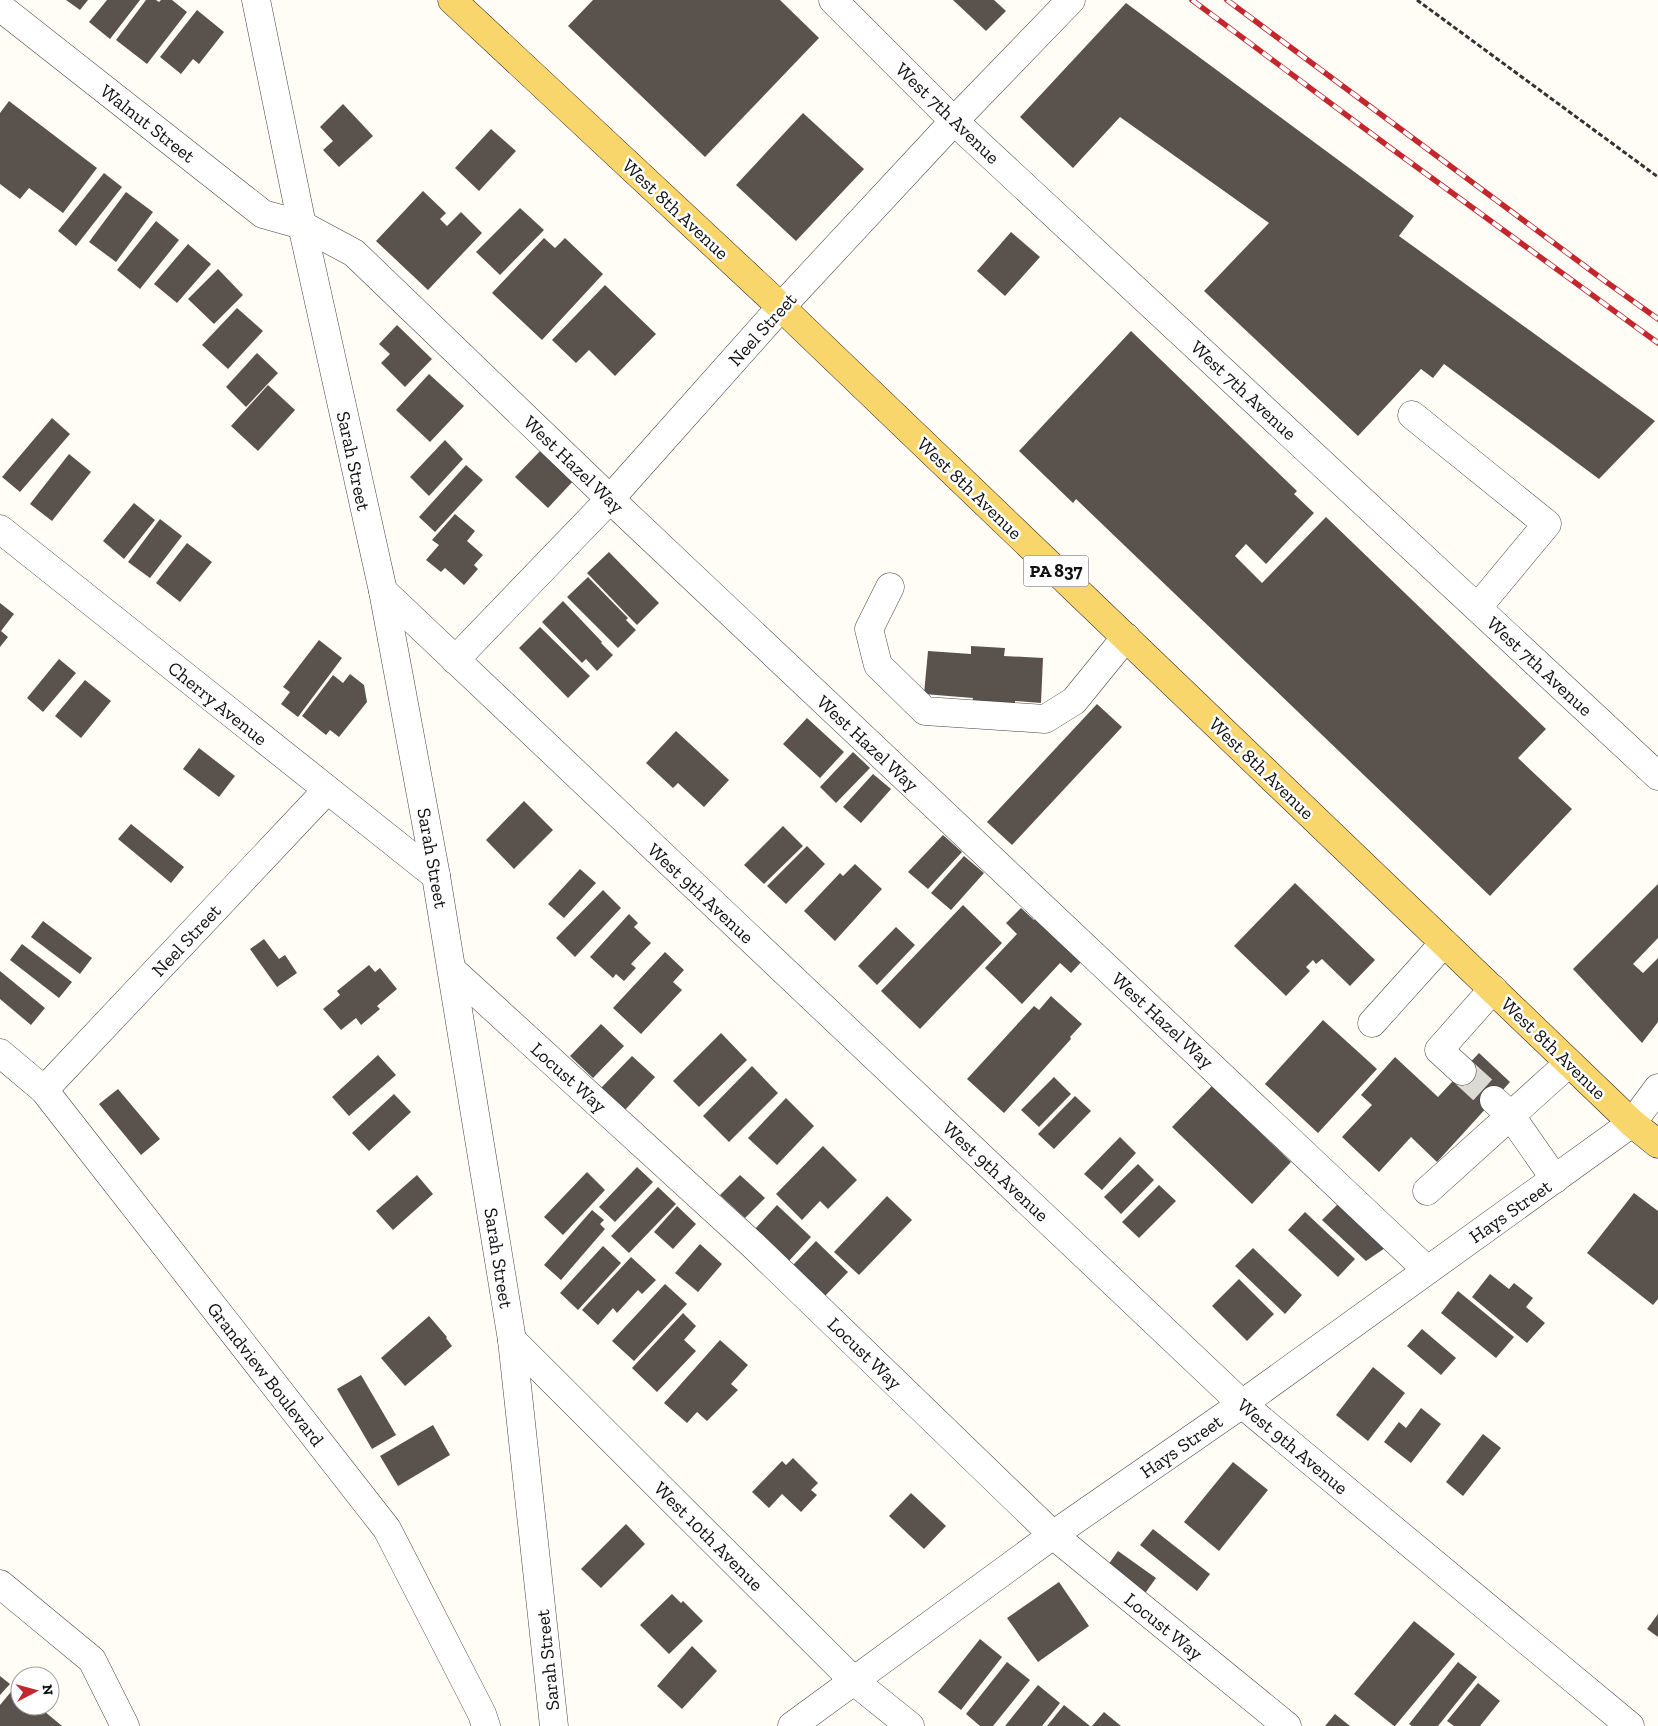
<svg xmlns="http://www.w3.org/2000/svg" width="1658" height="1726" viewBox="0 0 1658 1726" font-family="'Zilla Slab',serif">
  <rect width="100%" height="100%" fill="#fffdf5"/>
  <g fill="#5a524d">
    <polygon points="66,0 88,0 80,10"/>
    <polygon points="107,0 140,0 110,39 89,22"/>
    <polygon points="146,0 156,0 159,2 161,0 172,0 187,12 147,64 116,40"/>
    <polygon points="593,0 780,0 819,38 705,157 568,26"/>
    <polygon points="953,0 994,0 1006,11 986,31"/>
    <polygon points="1126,3 1414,216 1399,236 1655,421 1599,479 1444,364 1433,378 1421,369 1358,436 1204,291 1269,223 1120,117 1073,168 1020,117"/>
    <polygon points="197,10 224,32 199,64 193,59 181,74 160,57"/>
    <polygon points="9,101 97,168 63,213 29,188 20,199 0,184 0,113"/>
    <polygon points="343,104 373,136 339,167 323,150 333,141 320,127"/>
    <polygon points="803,113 864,169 796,241 736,185"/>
    <polygon points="491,129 516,151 479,191 455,168"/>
    <polygon points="104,173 122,187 76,246 58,231"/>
    <polygon points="423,191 446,213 440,219 447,226 461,212 482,233 428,290 376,241"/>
    <polygon points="126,192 153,212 116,262 89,242"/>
    <polygon points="520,208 544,230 500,275 476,252"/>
    <polygon points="156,221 179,240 140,289 117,270"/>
    <polygon points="1011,232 1040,257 1005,296 977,271"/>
    <polygon points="544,238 555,248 565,238 603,274 542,340 492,293"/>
    <polygon points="188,244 211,264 177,303 154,284"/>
    <polygon points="218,269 243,295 214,324 188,299"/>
    <polygon points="605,285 656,334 615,376 589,350 576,363 552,340"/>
    <polygon points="237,308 263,331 228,369 202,345"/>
    <polygon points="397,325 432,359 405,387 381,363 390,354 379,344"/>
    <polygon points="1131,331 1297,491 1294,494 1314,513 1266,564 1246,544 1235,556 1262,583 1326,517 1546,729 1518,758 1572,809 1490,896 1076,499 1073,503 1019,451"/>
    <polygon points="257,353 278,373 246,407 226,387"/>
    <polygon points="429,374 464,406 430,442 396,410"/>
    <polygon points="268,385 295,410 258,451 231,426"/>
    <polygon points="52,418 70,434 20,492 2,477"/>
    <polygon points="445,440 463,459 429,496 410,477"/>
    <polygon points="543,448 575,479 548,508 515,477"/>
    <polygon points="69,454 91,472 52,521 30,504"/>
    <polygon points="466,465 483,480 435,532 419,517"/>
    <polygon points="134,503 155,520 124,559 103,541"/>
    <polygon points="455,514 475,531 467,541 483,555 474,565 478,569 464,585 445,568 441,572 426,560 439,545 432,540"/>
    <polygon points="160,519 182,536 150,578 128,562"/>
    <polygon points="187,543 212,562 180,602 156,583"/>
    <polygon points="609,552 659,603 637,625 587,573"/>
    <polygon points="588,577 628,618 626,620 636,630 618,648 567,597"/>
    <polygon points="563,601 602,642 601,643 613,655 597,671 586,659 582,663 542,622"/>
    <polygon points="0,603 14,614 1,631 8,637 0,647"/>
    <polygon points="540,627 590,676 568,698 519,648"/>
    <polygon points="319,640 342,658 298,717 281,704 290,692 283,687"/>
    <polygon points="971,646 1005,648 1004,656 1043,658 1041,703 1015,701 1015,706 972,703 973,698 924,694 928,651 971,654"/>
    <polygon points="59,659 76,673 43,712 27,698"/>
    <polygon points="350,674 364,685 367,702 339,737 330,730 326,735 302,716 333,675 343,683"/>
    <polygon points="85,680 111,701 81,738 55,716"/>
    <polygon points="1097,704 1122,727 1012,845 987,822"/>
    <polygon points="807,718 844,752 820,778 783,744"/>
    <polygon points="676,731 729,780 704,807 678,783 673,788 646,763"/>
    <polygon points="199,748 235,776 219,797 183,769"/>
    <polygon points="853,752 870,768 836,803 820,787"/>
    <polygon points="873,774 891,789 861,823 843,807"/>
    <polygon points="524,801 553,830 514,869 486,840"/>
    <polygon points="131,824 184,867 171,883 118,839"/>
    <polygon points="783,826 803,846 764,884 744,865"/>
    <polygon points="943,835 962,852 928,889 908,872"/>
    <polygon points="807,846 825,864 786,904 767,886"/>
    <polygon points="964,856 984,873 951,910 931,893"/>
    <polygon points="855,864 882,889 835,941 804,911 840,873 843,876"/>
    <polygon points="580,869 596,883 564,918 548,904"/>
    <polygon points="1295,883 1375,960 1350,986 1322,959 1316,964 1313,960 1306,967 1310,971 1286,996 1234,946"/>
    <polygon points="1658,884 1658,938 1633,964 1643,973 1658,958 1658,1022 1642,1043 1573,969"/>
    <polygon points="603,890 621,908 575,957 556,938"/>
    <polygon points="963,905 1002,943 920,1029 881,991"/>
    <polygon points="1021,908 1034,920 1039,916 1084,959 1071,973 1060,963 1022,1004 985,968 1017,934 1006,923"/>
    <polygon points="629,914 638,923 634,927 651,943 631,964 636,968 624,981 616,974 613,978 590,957"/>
    <polygon points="43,921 92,958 80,974 31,937"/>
    <polygon points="896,927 915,945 877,985 858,966"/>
    <polygon points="264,939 279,959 285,955 297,973 277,987 250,949"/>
    <polygon points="22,944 72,982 59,998 10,960"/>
    <polygon points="665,952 684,970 673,982 682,990 641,1034 613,1008"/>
    <polygon points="369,965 375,972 380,968 397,989 377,1006 380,1009 361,1025 356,1018 341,1030 323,1009 340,995 337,991"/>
    <polygon points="0,971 45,1008 31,1025 0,999"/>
    <polygon points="1051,996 1082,1024 1070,1037 1071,1039 1004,1113 967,1079 1034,1006 1039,1010"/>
    <polygon points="1323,1020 1377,1069 1318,1133 1265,1084"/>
    <polygon points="601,1024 624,1046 593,1078 570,1056"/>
    <polygon points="721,1033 747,1060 699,1107 673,1081"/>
    <polygon points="1479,1053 1510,1082 1437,1162 1411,1137 1379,1172 1342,1137 1372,1105 1361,1095 1395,1057 1438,1097"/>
    <polygon points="378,1055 396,1075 349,1116 332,1097"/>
    <polygon points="632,1056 655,1077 625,1110 601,1088"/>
    <polygon points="752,1066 778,1093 729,1142 703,1116"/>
    <polygon points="1054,1077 1071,1094 1039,1127 1021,1110"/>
    <polygon points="1212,1086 1291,1162 1252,1204 1172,1127"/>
    <polygon points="118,1089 160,1139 141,1155 99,1104"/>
    <polygon points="394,1094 411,1112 369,1151 352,1133"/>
    <polygon points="1075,1096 1091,1111 1054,1149 1038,1134"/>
    <polygon points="786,1098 814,1126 777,1165 748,1138"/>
    <polygon points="1120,1137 1136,1153 1102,1190 1084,1174"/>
    <polygon points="823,1146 857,1180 828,1209 820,1201 802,1220 776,1194"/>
    <polygon points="1138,1164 1154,1180 1121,1214 1104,1197"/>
    <polygon points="637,1167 653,1182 615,1222 599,1207"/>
    <polygon points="587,1172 605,1190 563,1235 544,1217"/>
    <polygon points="417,1175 433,1194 393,1230 376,1211"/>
    <polygon points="740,1175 765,1198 745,1218 720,1195"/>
    <polygon points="1159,1185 1176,1201 1139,1238 1122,1222"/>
    <polygon points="658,1187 676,1204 629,1253 611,1236"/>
    <polygon points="1634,1193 1658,1211 1658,1299 1653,1305 1587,1253"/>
    <polygon points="887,1196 912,1220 859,1275 834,1252"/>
    <polygon points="1341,1201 1388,1246 1366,1261 1322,1220"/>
    <polygon points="777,1205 811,1237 788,1262 754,1230"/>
    <polygon points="677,1206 696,1224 673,1249 654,1232"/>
    <polygon points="592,1210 604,1220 600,1224 605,1229 561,1280 544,1265"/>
    <polygon points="1305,1212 1355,1259 1338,1277 1288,1230"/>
    <polygon points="816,1241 848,1272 825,1296 793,1265"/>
    <polygon points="700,1244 722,1264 698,1292 675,1273"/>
    <polygon points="603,1246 621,1263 578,1310 560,1293"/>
    <polygon points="1253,1248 1302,1295 1285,1314 1235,1266"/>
    <polygon points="631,1257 656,1280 642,1294 638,1290 617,1313 613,1308 598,1325 582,1310"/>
    <polygon points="1490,1274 1509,1289 1514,1283 1533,1298 1526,1307 1545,1323 1527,1343 1472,1297"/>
    <polygon points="1239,1279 1274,1314 1247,1341 1212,1306"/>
    <polygon points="665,1284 687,1304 634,1361 612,1341"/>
    <polygon points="1458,1291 1514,1337 1496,1358 1441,1313"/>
    <polygon points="683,1313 696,1326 684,1340 696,1351 657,1392 632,1368"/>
    <polygon points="429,1316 447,1337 446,1338 452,1346 405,1386 381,1358"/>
    <polygon points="1422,1329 1456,1358 1441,1375 1407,1346"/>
    <polygon points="720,1340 748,1365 731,1384 738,1390 707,1421 697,1412 687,1423 664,1403"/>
    <polygon points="1373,1367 1405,1393 1368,1441 1336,1415"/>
    <polygon points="361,1375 396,1435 372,1449 337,1389"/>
    <polygon points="1421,1408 1441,1424 1411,1463 1384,1442 1399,1422 1406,1428"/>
    <polygon points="433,1425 450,1455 398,1486 380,1456"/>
    <polygon points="1483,1434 1501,1448 1463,1496 1446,1482"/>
    <polygon points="793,1458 818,1483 811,1490 817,1495 801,1512 782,1494 769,1508 752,1492 782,1461 786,1465"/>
    <polygon points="1233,1462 1268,1490 1219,1551 1184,1522"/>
    <polygon points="911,1493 946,1526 924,1549 889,1516"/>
    <polygon points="626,1524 645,1544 601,1588 581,1569"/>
    <polygon points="1153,1529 1210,1574 1197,1591 1140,1545"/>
    <polygon points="1118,1551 1156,1578 1141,1599 1103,1572"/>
    <polygon points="1059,1582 1089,1626 1038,1662 1007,1618"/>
    <polygon points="672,1594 681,1603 683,1601 703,1621 669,1654 640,1625"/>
    <polygon points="1658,1614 1658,1637 1647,1629"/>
    <polygon points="1414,1621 1455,1654 1395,1726 1394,1726 1354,1694"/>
    <polygon points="980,1639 1002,1657 961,1710 938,1692"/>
    <polygon points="692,1646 717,1671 682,1709 657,1686"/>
    <polygon points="1007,1662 1030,1680 993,1726 980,1726 966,1714"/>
    <polygon points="1458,1662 1477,1677 1438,1726 1412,1726 1409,1724"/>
    <polygon points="0,1676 10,1684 0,1695"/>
    <polygon points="1478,1683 1500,1701 1480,1726 1454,1726 1447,1721"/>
    <polygon points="1038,1685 1060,1703 1042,1726 1005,1726"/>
    <polygon points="15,1687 20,1691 20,1706 38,1706 62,1726 0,1726 0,1705"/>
    <polygon points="1064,1705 1090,1726 1047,1726"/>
    <polygon points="1104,1712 1121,1726 1092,1726"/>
    <polygon points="1335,1714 1350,1726 1325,1726"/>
  </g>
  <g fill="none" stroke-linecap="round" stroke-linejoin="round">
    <polyline stroke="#dbdad3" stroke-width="28" stroke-dasharray="28 14" stroke-linecap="butt" points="1462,1071 1494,1100"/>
    <defs>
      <g id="minor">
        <polyline points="256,0 302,225 383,591 436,876 512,1340 554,1726"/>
        <polyline points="833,0 954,121 1658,776"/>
        <polyline points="0,7 263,214 302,225 354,253 610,499 1427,1270"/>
        <polyline points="1412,415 1547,524 1478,607"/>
        <polyline points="0,529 436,876"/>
        <polyline points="890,587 869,629 878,665 925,711 1045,719 1074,701 1126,637"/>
        <polyline points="383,591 1242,1404 1630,1726"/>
        <polyline points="455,660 610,499 781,307 954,121 1071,0"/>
        <polyline points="452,970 753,1245 1053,1535 1287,1726"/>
        <polyline points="1372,1023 1444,943"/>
        <polyline points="0,1053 44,1090 387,1529 482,1714 486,1726"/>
        <polyline points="1462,1071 1439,1050 1493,989"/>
        <polyline points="44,1090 327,790"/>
        <polyline points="1494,1100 1511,1116 1555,1179"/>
        <polyline points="1427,1191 1569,1063"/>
        <polyline points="512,1340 854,1681 910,1726"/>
        <polyline points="0,1584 92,1660 125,1726"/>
        <polyline points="792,1726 1053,1535 1242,1404 1632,1123 1658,1088"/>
      </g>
      <polyline id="major" points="452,0 781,307 1632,1123 1658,1144"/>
    </defs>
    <use href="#minor" stroke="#444" stroke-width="29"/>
    <use href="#major" stroke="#222" stroke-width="29"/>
    <polyline stroke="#333" stroke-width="3" stroke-dasharray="5 2.5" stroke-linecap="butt" points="1417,0 1658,177"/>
    <use href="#minor" stroke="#fff" stroke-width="28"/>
    <use href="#major" stroke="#f9d66b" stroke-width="28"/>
    <defs>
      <g id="rail">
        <polyline points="1192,0 1392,149 1658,343"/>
        <polyline points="1227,0 1605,281 1658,319"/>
      </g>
    </defs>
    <use href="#rail" stroke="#c4262e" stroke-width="5.5"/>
    <use href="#rail" stroke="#fff" stroke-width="4" stroke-dasharray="11" stroke-linecap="butt"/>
  </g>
  <g text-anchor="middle" stroke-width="5" stroke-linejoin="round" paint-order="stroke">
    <rect fill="#fff" stroke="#585858" stroke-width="1" x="1023.5" y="555.5" width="65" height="31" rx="4"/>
    <g font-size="18" font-weight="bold" fill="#111">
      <text x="1056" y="577">PA 837</text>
    </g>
    <g font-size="19" fill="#111" stroke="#fff">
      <text transform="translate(948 113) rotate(44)" y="7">West 7th Avenue</text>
      <text transform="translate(148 123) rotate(38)" y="7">Walnut Street</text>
      <text transform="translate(676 209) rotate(43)" y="7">West 8th Avenue</text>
      <text transform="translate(762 329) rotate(-48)" y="7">Neel Street</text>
      <text transform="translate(1244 390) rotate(43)" y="7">West 7th Avenue</text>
      <text transform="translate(354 461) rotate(78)" y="7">Sarah Street</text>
      <text transform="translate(574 464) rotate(44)" y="7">West Hazel Way</text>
      <text transform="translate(970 488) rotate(44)" y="7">West 8th Avenue</text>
      <text transform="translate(1540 666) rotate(43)" y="7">West 7th Avenue</text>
      <text transform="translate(218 703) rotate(39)" y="7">Cherry Avenue</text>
      <text transform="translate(868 743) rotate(43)" y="7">West Hazel Way</text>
      <text transform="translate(1262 768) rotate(44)" y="7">West 8th Avenue</text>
      <text transform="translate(433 858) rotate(80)" y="7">Sarah Street</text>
      <text transform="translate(701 893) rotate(43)" y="7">West 9th Avenue</text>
      <text transform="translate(186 940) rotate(-47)" y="7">Neel Street</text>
      <text transform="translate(1163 1020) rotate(43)" y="7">West Hazel Way</text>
      <text transform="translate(1554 1048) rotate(44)" y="7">West 8th Avenue</text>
      <text transform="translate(569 1077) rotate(42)" y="7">Locust Way</text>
      <text transform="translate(996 1171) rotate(43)" y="7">West 9th Avenue</text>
      <text transform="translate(1510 1211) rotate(-35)" y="7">Hays Street</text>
      <text transform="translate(499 1258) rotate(81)" y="7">Sarah Street</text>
      <text transform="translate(865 1353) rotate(44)" y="7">Locust Way</text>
      <text transform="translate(266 1374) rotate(52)" y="7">Grandview Boulevard</text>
      <text transform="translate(1181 1446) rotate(-35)" y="7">Hays Street</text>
      <text transform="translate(1293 1446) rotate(40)" y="7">West 9th Avenue</text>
      <text transform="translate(709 1536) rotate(45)" y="7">West 10th Avenue</text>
      <text transform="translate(1164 1626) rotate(39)" y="7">Locust Way</text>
      <text transform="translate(547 1660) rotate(-96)" y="7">Sarah Street</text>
    </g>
  </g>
  <g transform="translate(35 1691) rotate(84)"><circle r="24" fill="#ffffff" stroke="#a0a0a0"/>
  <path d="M0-4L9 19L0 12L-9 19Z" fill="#c4262e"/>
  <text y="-8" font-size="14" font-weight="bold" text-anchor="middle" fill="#111111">N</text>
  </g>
</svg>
